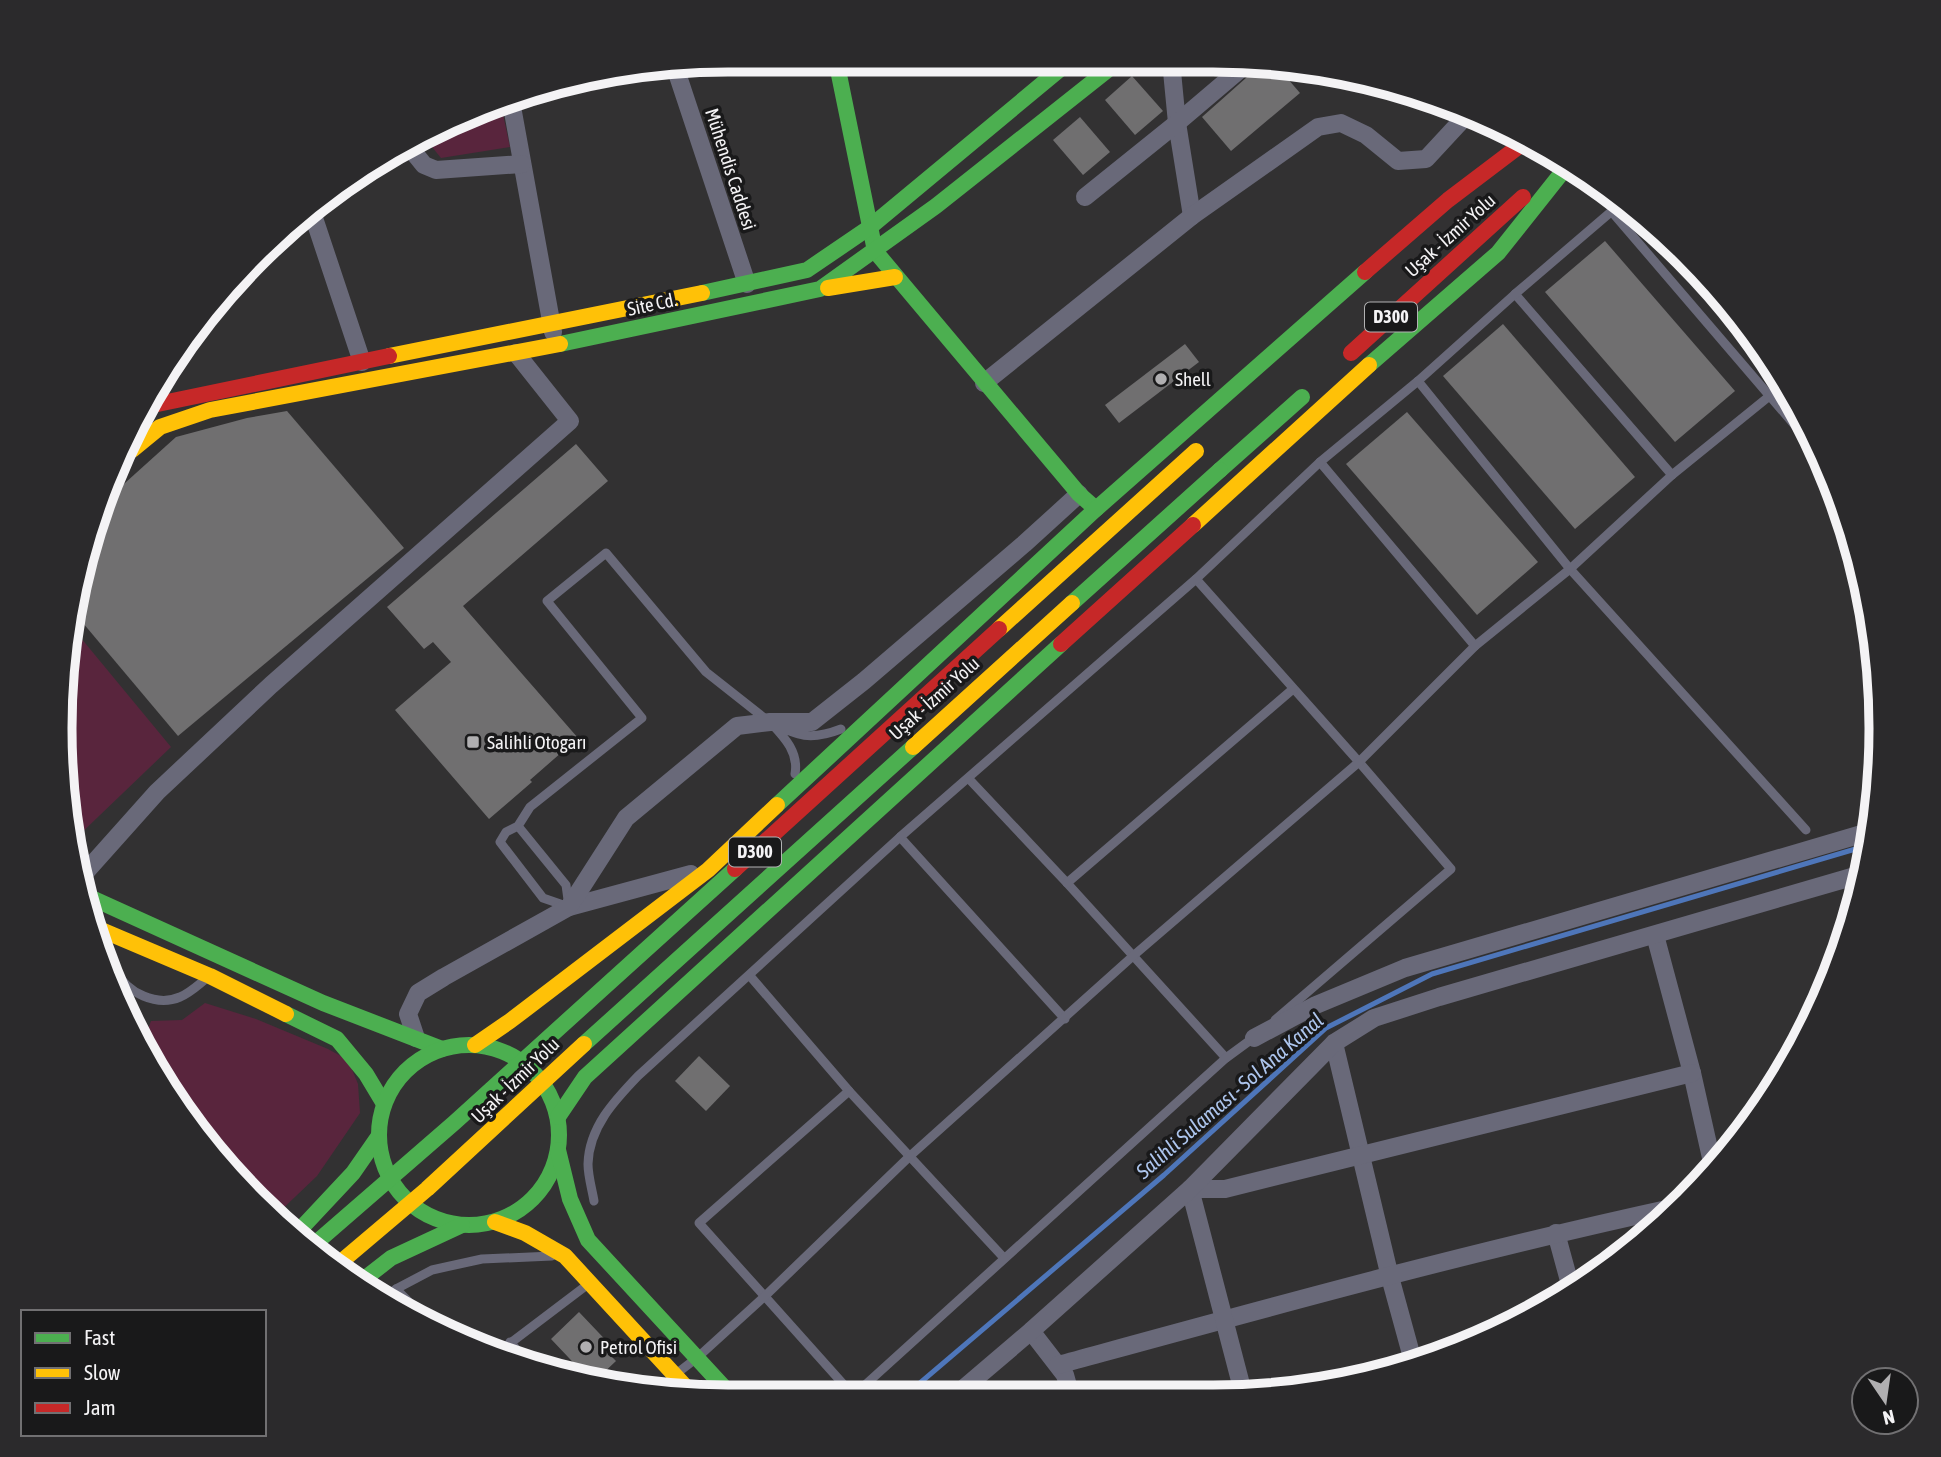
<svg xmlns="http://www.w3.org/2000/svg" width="1941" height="1457" viewBox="0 0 1941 1457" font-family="'Asap Condensed',sans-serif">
  <rect width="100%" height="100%" fill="#323132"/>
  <g fill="#59253d">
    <polygon points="501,105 510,147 441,158 424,137"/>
    <polygon points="71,626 171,747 74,840 61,773"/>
    <polygon points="205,1003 256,1019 328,1049 348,1060 358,1084 360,1113 317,1176 274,1217 198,1135 145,1037 151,1021 182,1020"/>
  </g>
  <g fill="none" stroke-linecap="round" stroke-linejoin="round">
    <polyline stroke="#4e76ba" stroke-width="5" points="907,1394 1164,1175 1326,1028 1432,974 1869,845"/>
  </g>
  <g fill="#706f70">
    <polygon points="1264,62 1275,64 1300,93 1231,151 1202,117"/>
    <polygon points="1132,76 1163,111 1135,135 1105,100"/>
    <polygon points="1080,117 1110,152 1083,175 1053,140"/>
    <polygon points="1605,241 1735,391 1675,442 1545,292"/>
    <polygon points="1503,324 1635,477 1575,529 1443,376"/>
    <polygon points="1185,344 1199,362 1119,423 1105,405"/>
    <polygon points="287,411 404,548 178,736 72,610 72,598 105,501 176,437 247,418"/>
    <polygon points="1407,412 1538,562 1477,615 1346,464"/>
    <polygon points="576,444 608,481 463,606 578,738 530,780 532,782 489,819 395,710 451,662 433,642 424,649 387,607"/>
    <polygon points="699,1056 730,1086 706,1111 675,1081"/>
    <polygon points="579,1312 617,1352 612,1357 616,1361 597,1379 586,1376 551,1339"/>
  </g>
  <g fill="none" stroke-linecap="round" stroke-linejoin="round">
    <g stroke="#696979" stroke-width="9">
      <polyline points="1612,212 1822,457"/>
      <polyline points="1515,294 1672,475"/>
      <polyline points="1418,381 1570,569 1806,830"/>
      <polyline points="1320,462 1475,646"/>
      <polyline points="1196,579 1359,762 1451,869 1275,1020"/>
      <path d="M795 774C799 752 784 737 770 722 798 736 810 741 841 729"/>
      <polyline points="969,779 1067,883 1226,1058"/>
      <polyline points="518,826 566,885 569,907 543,898 500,842 506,832 518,826 530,807 642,718 547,601 606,553 706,672 768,721"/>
      <polyline points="900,837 1065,1019"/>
      <polyline points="1067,883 1293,689"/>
      <path d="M104 935C108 947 110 960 116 971 127 993 157 1007 180 997 190 993 198 985 207 978"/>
      <polyline points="750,976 849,1091 1004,1258"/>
      <polyline points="849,1091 699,1223 853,1395"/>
      <path d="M594 1201C592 1189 588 1176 588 1164 589 1127 615 1100 638 1076L900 837 1196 579 1320 462 1418 381 1515 294 1619 205"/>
      <polyline points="396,1289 432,1270 482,1259 552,1256"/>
      <polyline points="382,1300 396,1289 431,1324"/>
      <polyline points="510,1342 530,1365"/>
      <polyline points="496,1354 587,1285"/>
      <polyline points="676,1374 698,1357 765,1296 910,1156 1133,956 1359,762 1475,646 1570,569 1672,475 1783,385"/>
      <polyline points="854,1395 1226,1058 1256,1036"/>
    </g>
    <g stroke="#696979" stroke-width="18">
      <polyline points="1171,61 1177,123 1192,216"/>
      <polyline points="675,67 747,284"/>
      <polyline points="511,101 553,332"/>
      <polyline points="407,144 424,165 436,170 522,164"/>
      <polyline points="1085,197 1177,123 1250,61"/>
      <polyline points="312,212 362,362"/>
      <polyline points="984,383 1192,216 1318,127 1341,123 1366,135 1398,161 1426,159 1464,118"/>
      <polyline points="82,876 157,792 271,685 570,421 516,353"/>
      <polyline points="569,907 691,874"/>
      <polyline points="1655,935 1692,1073 1714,1171"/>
      <polyline points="416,1038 408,1014 418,993 444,977 569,907 626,818 737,726 770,722 812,722 864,681 1024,544 1079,494"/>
      <polyline points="1254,1038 1316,1005 1405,968 1872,831"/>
      <polyline points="1334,1043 1390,1277 1413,1361"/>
      <polyline points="1556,1233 1571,1288"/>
      <polyline points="1031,1331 1065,1375 1070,1393"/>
      <path d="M1058 1365C1263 1309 1468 1252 1676 1207"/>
      <polyline points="1243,1392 1190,1189 1225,1189 1692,1073"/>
      <polyline points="957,1394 1031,1331 1190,1189 1334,1043 1374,1018 1439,997 1862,874"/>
    </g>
    <g stroke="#4caf50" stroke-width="16">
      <polyline points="836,60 875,251 1079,494 1096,509"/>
      <polyline points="702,293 807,270 870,227 1071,60"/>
      <polyline points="560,344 820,289 936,206 1119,61"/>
      <polyline points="1369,365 1498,253 1568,165"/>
      <polyline points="1220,470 1302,397"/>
      <polyline points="777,805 1096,509 1365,272"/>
      <polyline points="85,895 323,1003 442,1049"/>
      <polyline points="286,1014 337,1039 366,1074 384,1104"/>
      <circle cx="469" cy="1135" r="90"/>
      <polyline points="558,1117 585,1077 1061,644"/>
      <polyline points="558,1150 570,1199 588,1240 732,1396"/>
      <polyline points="294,1236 353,1173 378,1137"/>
      <polyline points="359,1283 391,1258 462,1225"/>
    </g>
    <g stroke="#ffc107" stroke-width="16">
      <polyline points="828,288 895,277"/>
      <polyline points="389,356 702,293"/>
      <polyline points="132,450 160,427 210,410 560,344"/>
      <polyline points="1193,525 1369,365"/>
      <polyline points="92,926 210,976 286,1014"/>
      <polyline points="475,1045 510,1021 708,870 777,805"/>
      <polyline points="495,1222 525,1233 565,1256 694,1396"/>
    </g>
    <g stroke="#c62828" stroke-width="16">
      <polyline points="1365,272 1448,200 1522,144"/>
      <polyline points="1351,353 1523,197"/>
      <polyline points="148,406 389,356"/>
      <polyline points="1061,644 1193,525"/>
    </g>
    <g stroke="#4caf50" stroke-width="16">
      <polyline points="1072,603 1220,470"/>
      <polyline points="584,1044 913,747"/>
      <polyline points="310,1248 454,1123 735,869"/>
    </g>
    <g stroke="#ffc107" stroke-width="16">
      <polyline points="999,629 1196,451"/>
      <polyline points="913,747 1072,603"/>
      <polyline points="336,1266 427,1189 584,1044"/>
    </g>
    <polyline stroke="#c62828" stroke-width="16" points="735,869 999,629"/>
  </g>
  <g fill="#b0afb1" stroke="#19191a" stroke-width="2.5">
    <circle cx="1161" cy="379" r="7"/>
    <rect x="466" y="735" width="14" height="14" rx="3.5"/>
    <circle cx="586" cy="1347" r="7"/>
  </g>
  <g text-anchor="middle" stroke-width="7" stroke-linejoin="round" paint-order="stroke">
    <g fill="#19191a" stroke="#b2b2b3" stroke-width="2">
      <rect x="1365" y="302.5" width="52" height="29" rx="5"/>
      <rect x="729" y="837.5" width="52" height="29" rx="5"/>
    </g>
    <g font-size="18" font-weight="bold" fill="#f4f3f5">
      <text x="1391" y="323">D300</text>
      <text x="755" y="858">D300</text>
    </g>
    <g font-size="19" fill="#f4f3f5" stroke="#19191a">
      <text transform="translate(731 169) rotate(72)" y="7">Mühendis Caddesi</text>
      <text transform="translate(1450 235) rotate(-42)" y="7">Uşak - İzmir Yolu</text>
      <text transform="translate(652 304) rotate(-12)" y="7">Site Cd.</text>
      <text transform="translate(934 698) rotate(-42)" y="7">Uşak - İzmir Yolu</text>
      <text transform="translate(515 1080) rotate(-44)" y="7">Uşak - İzmir Yolu</text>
    </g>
    <g font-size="19" fill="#f4f3f5" stroke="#19191a" text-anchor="start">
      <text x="1175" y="386">Shell</text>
      <text x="487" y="749">Salihli Otogarı</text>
      <text x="600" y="1354">Petrol Ofisi</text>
    </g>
    <g font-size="21" font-style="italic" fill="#adc5ed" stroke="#19191a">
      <text transform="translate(1230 1096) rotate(-41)" y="7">Salihli Sulaması - Sol Ana Kanal</text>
    </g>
  </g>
  <path d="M0 0H1941V1457H0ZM728 72H1213A656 656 0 0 1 1869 728V729A656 656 0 0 1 1213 1385H728A656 656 0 0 1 72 729V728A656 656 0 0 1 728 72Z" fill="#2b2a2c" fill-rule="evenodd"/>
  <path fill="none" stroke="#f4f3f5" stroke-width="9" d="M728 72H1213A656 656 0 0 1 1869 728V729A656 656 0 0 1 1213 1385H728A656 656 0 0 1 72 729V728A656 656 0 0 1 728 72Z"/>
  <rect x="21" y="1310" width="245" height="126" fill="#19191a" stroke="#717072" stroke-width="2"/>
  <rect x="35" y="1333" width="35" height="10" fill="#4caf50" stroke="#717072" stroke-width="2"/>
  <text x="84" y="1345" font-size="21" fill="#f4f3f5">Fast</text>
  <rect x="35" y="1368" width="35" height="10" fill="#ffc107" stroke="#717072" stroke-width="2"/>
  <text x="84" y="1380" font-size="21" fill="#f4f3f5">Slow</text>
  <rect x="35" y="1403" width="35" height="10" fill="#c62828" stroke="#717072" stroke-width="2"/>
  <text x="84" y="1415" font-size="21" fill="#f4f3f5">Jam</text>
  <g transform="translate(1885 1401) rotate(167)"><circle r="33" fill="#19191a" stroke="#717072" stroke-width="2"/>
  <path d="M0-5L12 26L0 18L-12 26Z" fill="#b0afb1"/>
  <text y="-10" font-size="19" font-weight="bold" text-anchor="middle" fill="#f4f3f5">N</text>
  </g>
</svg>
